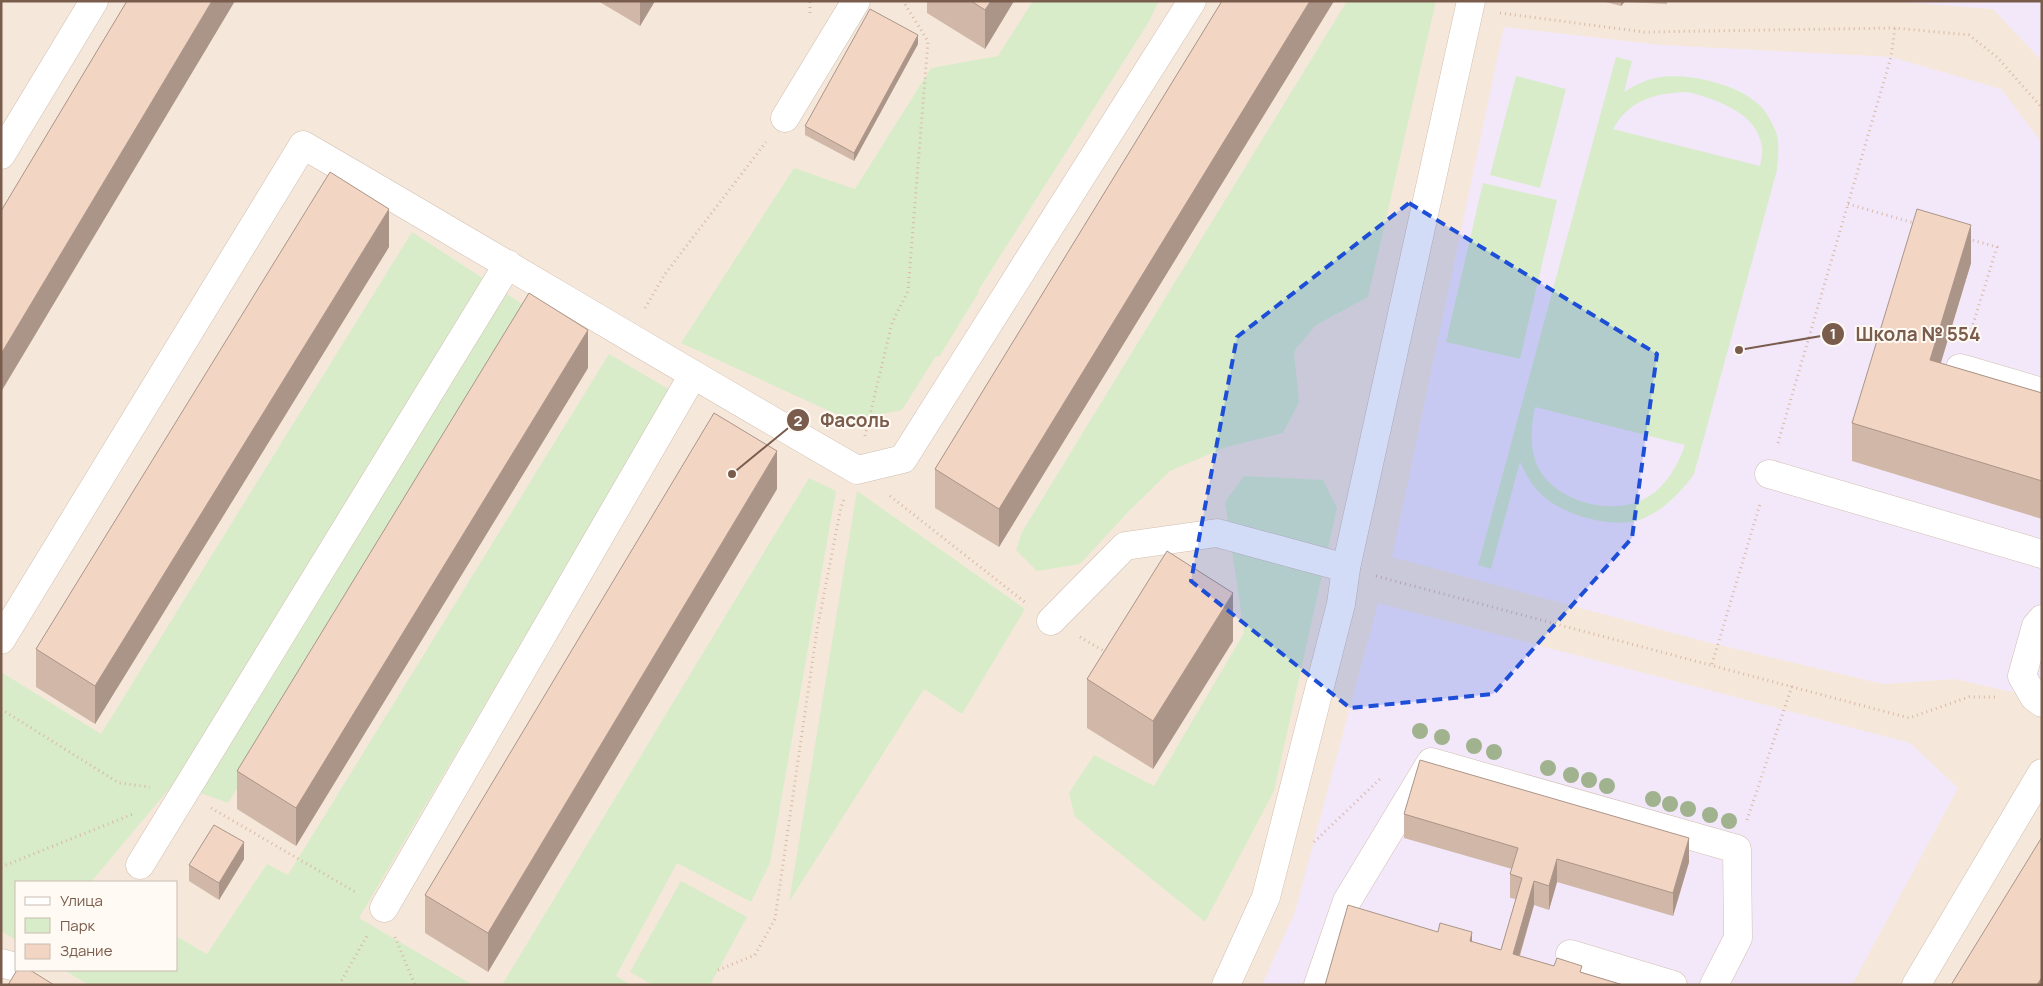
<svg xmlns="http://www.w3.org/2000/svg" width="2043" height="986" viewBox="0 0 2043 986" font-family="Manrope,sans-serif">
  <rect width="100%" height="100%" fill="#fdf6ec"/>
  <path fill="#f5e8da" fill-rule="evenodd" d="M1 1H2042V985H1ZM16 882H176V970H16Z"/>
  <g fill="#f3e8fa">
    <polygon points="1887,1 2042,1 2042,61 1993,9"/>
    <polygon points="1504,27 1661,45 1891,57 2001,89 2042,143 2042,692 2034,697 1955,679 1883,684 1703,641 1392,557"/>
    <polygon points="1378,603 1910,743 1958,788 1852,985 1262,985 1295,912"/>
  </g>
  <g fill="#d8ecc9" fill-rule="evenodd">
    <polygon points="1033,1 1159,1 1148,23 978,291 979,292 939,357 936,356 902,410 849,420 681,343 794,168 855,189 931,68 998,56"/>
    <polygon points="1347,1 1436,1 1368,297 1316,325 1294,351 1299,402 1283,433 1226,447 1170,471 1129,511 1080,564 1037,571 1016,550 1022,532"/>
    <path d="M1616 57 1632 61 1624 92C1633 86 1643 81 1655 78 1685 72 1734 83 1757 103 1765 109 1772 122 1776 132 1780 144 1778 157 1777 170L1694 474C1679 495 1657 517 1631 522 1601 526 1558 513 1538 491 1530 483 1525 472 1520 462L1491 569 1478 565ZM1688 92C1717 100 1757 112 1762 147 1763 153 1761 160 1760 166L1613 129C1630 99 1656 93 1688 92ZM1535 407 1685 445C1678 465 1666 486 1648 497 1612 519 1544 500 1534 456 1530 441 1532 423 1535 407Z"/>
    <polygon points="1516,76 1566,89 1540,188 1490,175"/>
    <polygon points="1483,183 1557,200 1520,359 1446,342"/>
    <polygon points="412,232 530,309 228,803 174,783 91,882 16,882 16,940 1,931 1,672 101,734"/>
    <polygon points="609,354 670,390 359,918 473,985 89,985 64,970 176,970 176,936 207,954 267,864 288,875"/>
    <polygon points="1244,476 1323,480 1337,508 1274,791 1205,922 1075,817 1069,793 1094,755 1154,786 1244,633 1225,502"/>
    <polygon points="809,478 836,491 770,863 751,902 677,863 616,976 631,985 502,985"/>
    <polygon points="857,491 1025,609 962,714 924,689 789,902"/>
    <polygon points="681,881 747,917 710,985 653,985 630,972"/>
  </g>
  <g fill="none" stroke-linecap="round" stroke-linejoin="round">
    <defs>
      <g id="minor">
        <polyline points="785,118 856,1"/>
        <polyline points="1,155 94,1"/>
        <polyline points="1960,368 2042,392"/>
        <polyline points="1769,474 2042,554"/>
        <polyline points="2042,619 2036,626 2022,676 2034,697 2042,703"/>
        <polyline points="1051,621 1125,546 1217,533 1346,568"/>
        <path d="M1 640 303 145C488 252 671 363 857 470L903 459 1192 1"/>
        <polyline points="140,865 508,264"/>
        <polyline points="384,908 693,375"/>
        <polyline points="1570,954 1673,985"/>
        <polyline points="1,963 16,967"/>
        <polyline points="1226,985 1266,897 1341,604 1346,568 1471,1"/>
        <polyline points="1318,985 1347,901 1431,762 1737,849 1738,938 1714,985"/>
        <polyline points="1916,985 2042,773"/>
      </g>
    </defs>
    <use href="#minor" stroke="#d1beb0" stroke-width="29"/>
    <g stroke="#d9b8a5" stroke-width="3" stroke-dasharray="1 4" stroke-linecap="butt">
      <polyline points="810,13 810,1"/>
      <polyline points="1500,13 1644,32 1895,28 1969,35 1997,57 2042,108"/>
      <polyline points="1848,204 1914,223"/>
      <polyline points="1968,239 1997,247 1969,337"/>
      <polyline points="645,308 665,274 766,142"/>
      <polyline points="865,436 892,323 908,291 928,41 903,1"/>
      <polyline points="1778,443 1891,57 1895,28"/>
      <polyline points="890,496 1026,603"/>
      <polyline points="1376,576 1909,718 1969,697 1998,697"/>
      <polyline points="1080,637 1107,653"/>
      <polyline points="1712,664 1760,504"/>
      <polyline points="1,709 119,783 150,787"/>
      <polyline points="211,808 357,893"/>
      <polyline points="1747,820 1792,686"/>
      <polyline points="1314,842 1382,777"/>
      <polyline points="1,867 133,814"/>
      <polyline points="395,937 415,985"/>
      <polyline points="718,970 755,955 775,919 817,630 841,507 844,500"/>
      <polyline points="339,985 368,934"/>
    </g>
    <use href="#minor" stroke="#fff" stroke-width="28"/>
  </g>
  <g fill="#a0b28e">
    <circle cx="1420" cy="731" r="8"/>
    <circle cx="1442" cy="737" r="8"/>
    <circle cx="1474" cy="746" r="8"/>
    <circle cx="1494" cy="752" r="8"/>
    <circle cx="1548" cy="768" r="8"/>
    <circle cx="1571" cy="775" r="8"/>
    <circle cx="1589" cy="780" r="8"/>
    <circle cx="1607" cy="786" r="8"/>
    <circle cx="1653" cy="799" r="8"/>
    <circle cx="1670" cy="804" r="8"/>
    <circle cx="1688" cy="809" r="8"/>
    <circle cx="1710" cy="815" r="8"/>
    <circle cx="1729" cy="821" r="8"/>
  </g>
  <g fill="#d1b7a8">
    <polygon points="598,1 655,1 640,26"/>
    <polygon points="927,1 1014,1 985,49 927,13"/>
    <polygon points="1222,1 1334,1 999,547 935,508 935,469"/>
    <polygon points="1602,1 1667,1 1667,4 1625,2 1621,6"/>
    <polygon points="918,44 854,161 805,135 805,126"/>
    <polygon points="389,247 95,724 36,687 36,649"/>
    <polygon points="1971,263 1941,363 2042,393 2042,519 1852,461 1852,423"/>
    <polygon points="588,368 296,846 237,809 237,771"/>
    <polygon points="777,489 488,972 425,933 425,895"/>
    <polygon points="1233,641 1153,769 1087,728 1087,679"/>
    <polygon points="1404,814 1689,862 1673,916 1557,882 1549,910 1534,905 1520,956 1554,966 1582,966 1325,985 1472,942 1501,950 1516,899 1510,898 1510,874 1512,869 1404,838"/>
    <polygon points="244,859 219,900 189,881 189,865"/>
  </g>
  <g fill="#aa9588">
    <polygon points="212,1 235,1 1,392 1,354"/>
    <polygon points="640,1 655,1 640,26"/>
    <polygon points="991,1 1014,1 985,49 985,10"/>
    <polygon points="1310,1 1334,1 999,547 999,509"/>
    <polygon points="1621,1 1625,1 1621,6"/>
    <polygon points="918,35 918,44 854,161 854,153"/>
    <polygon points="389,209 389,247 95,724 95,686"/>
    <polygon points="1971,225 1971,263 1930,398 1930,360"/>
    <polygon points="588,330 588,368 296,846 296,808"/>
    <polygon points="777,451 777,489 488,972 488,933"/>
    <polygon points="1233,593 1233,641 1153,769 1153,721"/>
    <polygon points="1689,838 1689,862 1673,916 1673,893"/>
    <polygon points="244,842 244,859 219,900 219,883"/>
    <polygon points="1557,859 1557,882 1549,910 1549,886"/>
    <polygon points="1534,881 1534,905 1513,977 1513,954"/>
    <polygon points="1472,932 1472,956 1470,941"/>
    <polygon points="2042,977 2042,985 2037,985"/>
  </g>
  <g fill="#f3d5c3" stroke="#aa9588">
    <polygon points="127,1 212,1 1,354 1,211"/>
    <polygon points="971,1 991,1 985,10"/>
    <polygon points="1222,1 1310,1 999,509 935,469"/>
    <polygon points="870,9 918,35 854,153 805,126"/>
    <polygon points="330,172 389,209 95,686 36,649"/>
    <polygon points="1917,209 1971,225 1930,360 2042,393 2042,481 1852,423"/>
    <polygon points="529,293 588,330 296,808 237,771"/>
    <polygon points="714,413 777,451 488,933 425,895"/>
    <polygon points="1167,551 1233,593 1153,721 1087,679"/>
    <polygon points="1420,760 1689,838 1673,893 1557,859 1549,886 1534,881 1513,954 1554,966 1557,958 1582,966 1580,972 1623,985 1325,985 1348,905 1438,932 1440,923 1472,932 1470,941 1501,950 1522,878 1510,874 1518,848 1404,814"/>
    <polygon points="214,825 244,842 219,883 189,865"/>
    <polygon points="2042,837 2042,977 2037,985 1951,985"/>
    <polygon points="17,970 30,970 54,985 8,985"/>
  </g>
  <path fill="#1d4ed8" fill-opacity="0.2" stroke="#1d4ed8" stroke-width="4" stroke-dasharray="10 6" stroke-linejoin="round" d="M1409 203 1657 354 1632 538 1493 694 1350 708 1191 581 1237 337Z"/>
  <path fill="none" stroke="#7a5c4d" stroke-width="2" d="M1739 350L1833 334M732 474L798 420"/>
  <g fill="#7a5c4d" stroke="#fffaf3" stroke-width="2">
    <circle cx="1739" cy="350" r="5"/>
    <circle cx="732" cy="474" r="5"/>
    <circle cx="1833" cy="334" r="12"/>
    <circle cx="798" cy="420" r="12"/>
  </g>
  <g font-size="15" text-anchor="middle" font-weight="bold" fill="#fff">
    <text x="1833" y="339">1</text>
    <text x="798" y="426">2</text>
  </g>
  <g font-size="19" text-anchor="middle" font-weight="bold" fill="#7a5c4d" stroke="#fffaf3" stroke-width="4" stroke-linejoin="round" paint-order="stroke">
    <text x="1918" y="341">Школа № 554</text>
    <text x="855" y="427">Фасоль</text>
  </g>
  <rect width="2043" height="986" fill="none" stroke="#7a5c4d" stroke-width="5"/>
  <rect x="15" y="881" width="162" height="90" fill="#fffaf3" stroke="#cabbb1"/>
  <rect x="25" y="897" width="25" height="8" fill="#ffffff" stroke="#cabbb1"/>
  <text x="60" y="906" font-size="15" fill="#7a5c4d">Улица</text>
  <rect x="25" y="918" width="25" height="15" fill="#d8ecc9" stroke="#cabbb1"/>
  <text x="60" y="931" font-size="15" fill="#7a5c4d">Парк</text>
  <rect x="25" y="944" width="25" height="15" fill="#f3d5c3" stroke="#cabbb1"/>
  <text x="60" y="956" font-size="15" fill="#7a5c4d">Здание</text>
</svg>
